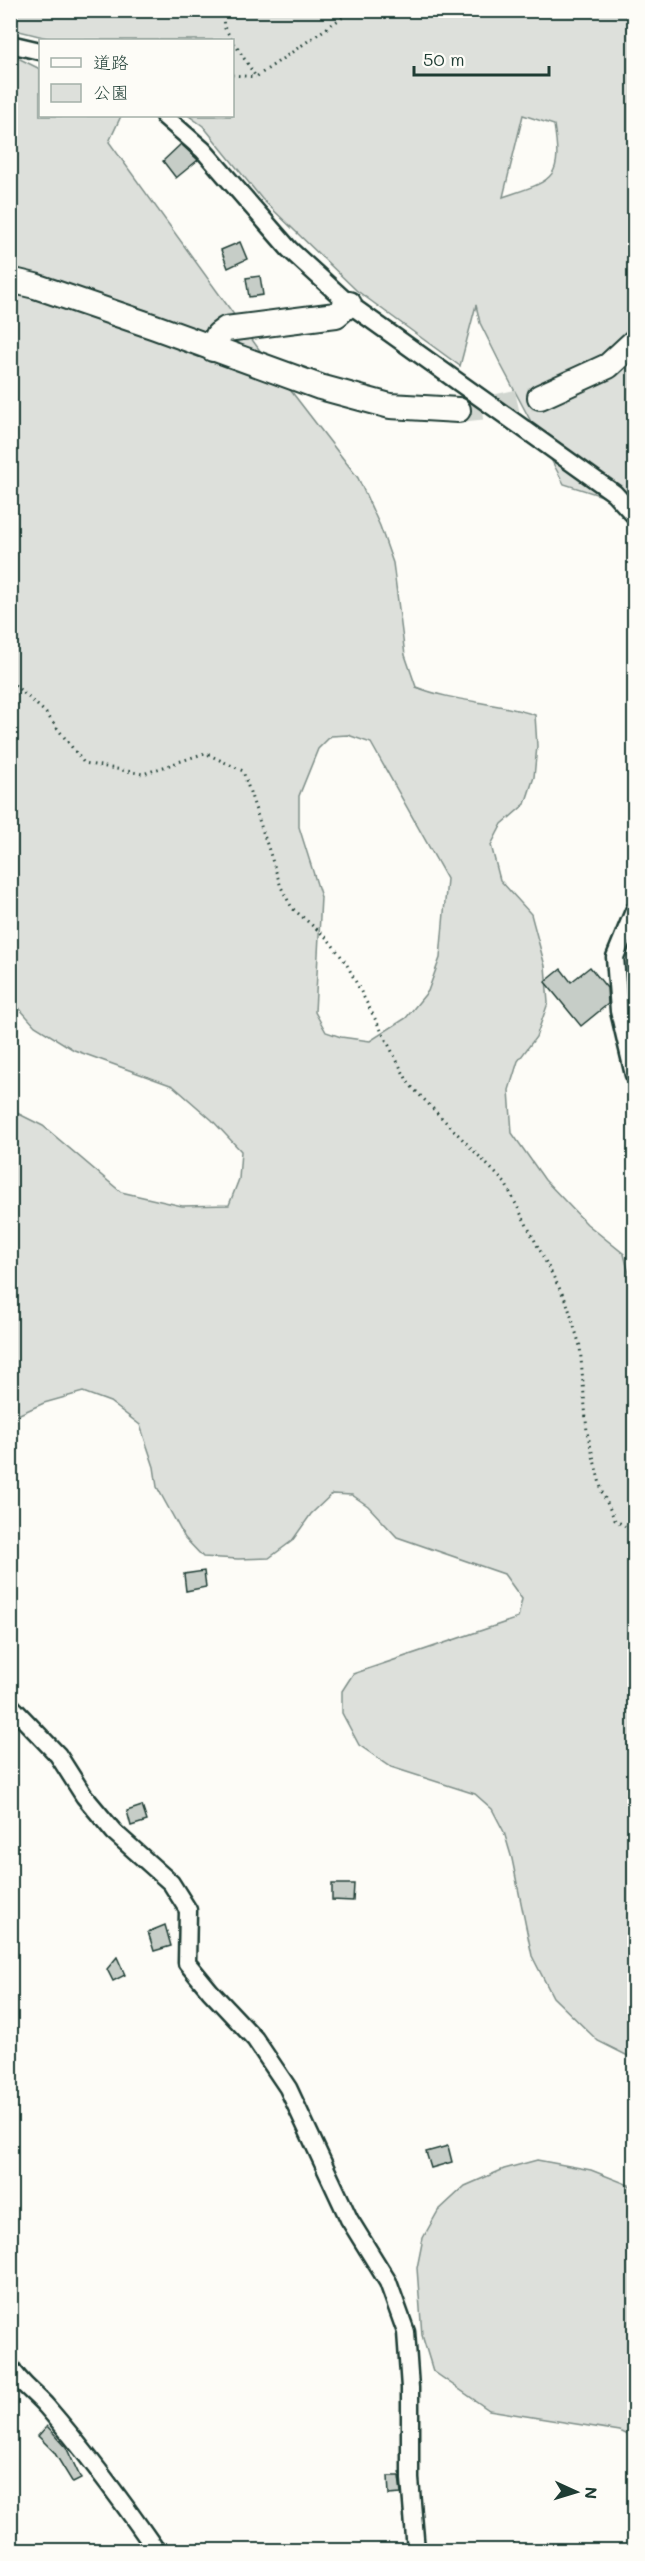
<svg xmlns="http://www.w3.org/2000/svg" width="645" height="2561" viewBox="0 0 645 2561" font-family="Mali,'Klee One',sans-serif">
  <rect width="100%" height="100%" fill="#fdfcf7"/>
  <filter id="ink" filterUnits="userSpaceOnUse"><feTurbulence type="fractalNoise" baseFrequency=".0167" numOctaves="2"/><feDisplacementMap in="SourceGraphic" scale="12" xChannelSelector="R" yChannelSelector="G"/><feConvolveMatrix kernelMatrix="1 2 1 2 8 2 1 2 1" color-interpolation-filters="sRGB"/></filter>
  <g filter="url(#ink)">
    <g fill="#dde0db" stroke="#7e8e88" stroke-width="1.5" fill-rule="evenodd">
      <path d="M10 11H634V506L564 484 501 365 480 323 476 305 460 366 356 290 262 199 203 126 189 116H232V40H55L11 29ZM523 115 554 125C563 181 552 180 503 197Z"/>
      <path d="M10 54 40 69V116H121L109 142 261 352 358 478 380 526 393 563 405 655 416 687C454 702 496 702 535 715L537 746 534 777 525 804 502 824 491 845 500 880 531 914 545 966 548 1003 536 1037 518 1061 509 1090 512 1133 545 1180 587 1224 624 1254 634 1294V2059L598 2041 553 1997 532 1956 512 1859 504 1832 492 1809 475 1794 391 1767 359 1745 342 1713V1691L353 1674 518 1618 522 1599 504 1574 397 1537 368 1506 352 1495 332 1494 311 1514 292 1541 269 1558 238 1559 203 1557 185 1538 157 1487 154 1467 140 1425 110 1402 83 1392 44 1403 11 1418V1110L43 1126 121 1192 182 1206 229 1205 239 1179 241 1151 212 1120 173 1086 74 1050 35 1026 11 999ZM348 735 371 743 447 879 440 958 428 991 406 1018 370 1041 341 1037 326 1032 315 1012 321 897 299 827V796L318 749 331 736Z"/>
      <polygon points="537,2160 591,2170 634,2187 634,2438 620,2431 489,2410 433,2371 422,2335 417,2268 423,2238 438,2211 465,2186 504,2169"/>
    </g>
    <g fill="#c6cdc7" stroke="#1f3d34" stroke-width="1.5">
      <polygon points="181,144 198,160 176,178 163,161"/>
      <polygon points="240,242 247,259 228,268 221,250"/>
      <polygon points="260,276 263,295 249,297 246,278"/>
      <polygon points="590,967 607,988 608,1004 581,1026 545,982 561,969 571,982"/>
      <polygon points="204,1571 206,1587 186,1591 184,1574"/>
      <polygon points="142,1806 147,1821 131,1826 127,1811"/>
      <polygon points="332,1884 354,1884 353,1901 332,1900"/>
      <polygon points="165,1925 171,1946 154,1951 148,1932"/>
      <polygon points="117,1957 125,1975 113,1981 107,1969"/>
      <polygon points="448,2146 452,2162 431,2168 426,2152"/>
      <polygon points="47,2426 66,2447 81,2479 73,2483 54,2452 38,2436"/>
      <polygon points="388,2476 399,2476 401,2494 389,2495"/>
    </g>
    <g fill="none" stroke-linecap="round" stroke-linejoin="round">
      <polyline stroke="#d1d6d0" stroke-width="24" stroke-dasharray="24 12" stroke-linecap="butt" points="458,410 498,406 540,397"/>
      <defs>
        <g id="street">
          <polyline points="10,44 40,51"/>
          <polyline points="164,116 203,150 289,249 349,304 614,493 634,515"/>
          <polyline points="634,911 615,957 619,1011 634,1075"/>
          <polyline points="10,1705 58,1755 84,1796 114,1832 171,1883 188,1910 187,1963 210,1991 255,2039 288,2088 349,2219 388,2282 406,2332 410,2388 410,2479 416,2550"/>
          <path d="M10 2366C18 2382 35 2393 47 2407 86 2452 122 2501 156 2550"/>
        </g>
        <g id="secondary">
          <polyline points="10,280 35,286 155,327 320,387 390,406 458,410"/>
          <polyline points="213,349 218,335 226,329 336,315 349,304"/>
          <polyline points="540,397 608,366 634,342"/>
        </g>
      </defs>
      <use href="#street" stroke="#1f3d34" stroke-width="21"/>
      <use href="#secondary" stroke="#1f3d34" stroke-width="28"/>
      <g stroke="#1f3d34" stroke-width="3" stroke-dasharray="1.5 4.5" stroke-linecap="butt">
        <polyline points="222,10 224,27 256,77 353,10"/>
        <polyline points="232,75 256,77"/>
        <polyline points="10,681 45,712 84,763 143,774 205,753 243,771 281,887 292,908 328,939 346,963 409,1084 505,1183 567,1303 580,1346 587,1432 602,1492 615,1520 634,1532"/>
      </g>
      <use href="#street" stroke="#fdfcf7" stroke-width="16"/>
      <use href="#secondary" stroke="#fdfcf7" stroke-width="24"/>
    </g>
  </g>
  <rect width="645" height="2561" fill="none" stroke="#fdfcf7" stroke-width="36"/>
  <rect x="18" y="18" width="609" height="2525" fill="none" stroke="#1f3d34" stroke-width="2" filter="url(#ink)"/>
  <rect x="39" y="39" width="195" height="78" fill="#fdfcf7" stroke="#a4b0a9" stroke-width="1.5"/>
  <rect x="51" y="58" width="30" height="9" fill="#fdfcf7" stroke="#a4b0a9" stroke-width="1.5"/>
  <text x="93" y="69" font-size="18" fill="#1f3d34">道路</text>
  <rect x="51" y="84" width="30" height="18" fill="#dde0db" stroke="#a4b0a9" stroke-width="1.5"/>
  <text x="93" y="99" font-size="18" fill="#1f3d34">公園</text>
  <g transform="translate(576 2492) rotate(94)" stroke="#fdfcf7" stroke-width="4.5" paint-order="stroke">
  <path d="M0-4.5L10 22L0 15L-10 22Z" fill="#1f3d34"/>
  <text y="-9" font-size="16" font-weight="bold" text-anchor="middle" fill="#1f3d34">N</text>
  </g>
  <path d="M414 66v9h135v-9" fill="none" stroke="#1f3d34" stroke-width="3"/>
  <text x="423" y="66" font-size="18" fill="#1f3d34" stroke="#fdfcf7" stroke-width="4.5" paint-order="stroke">50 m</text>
</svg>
